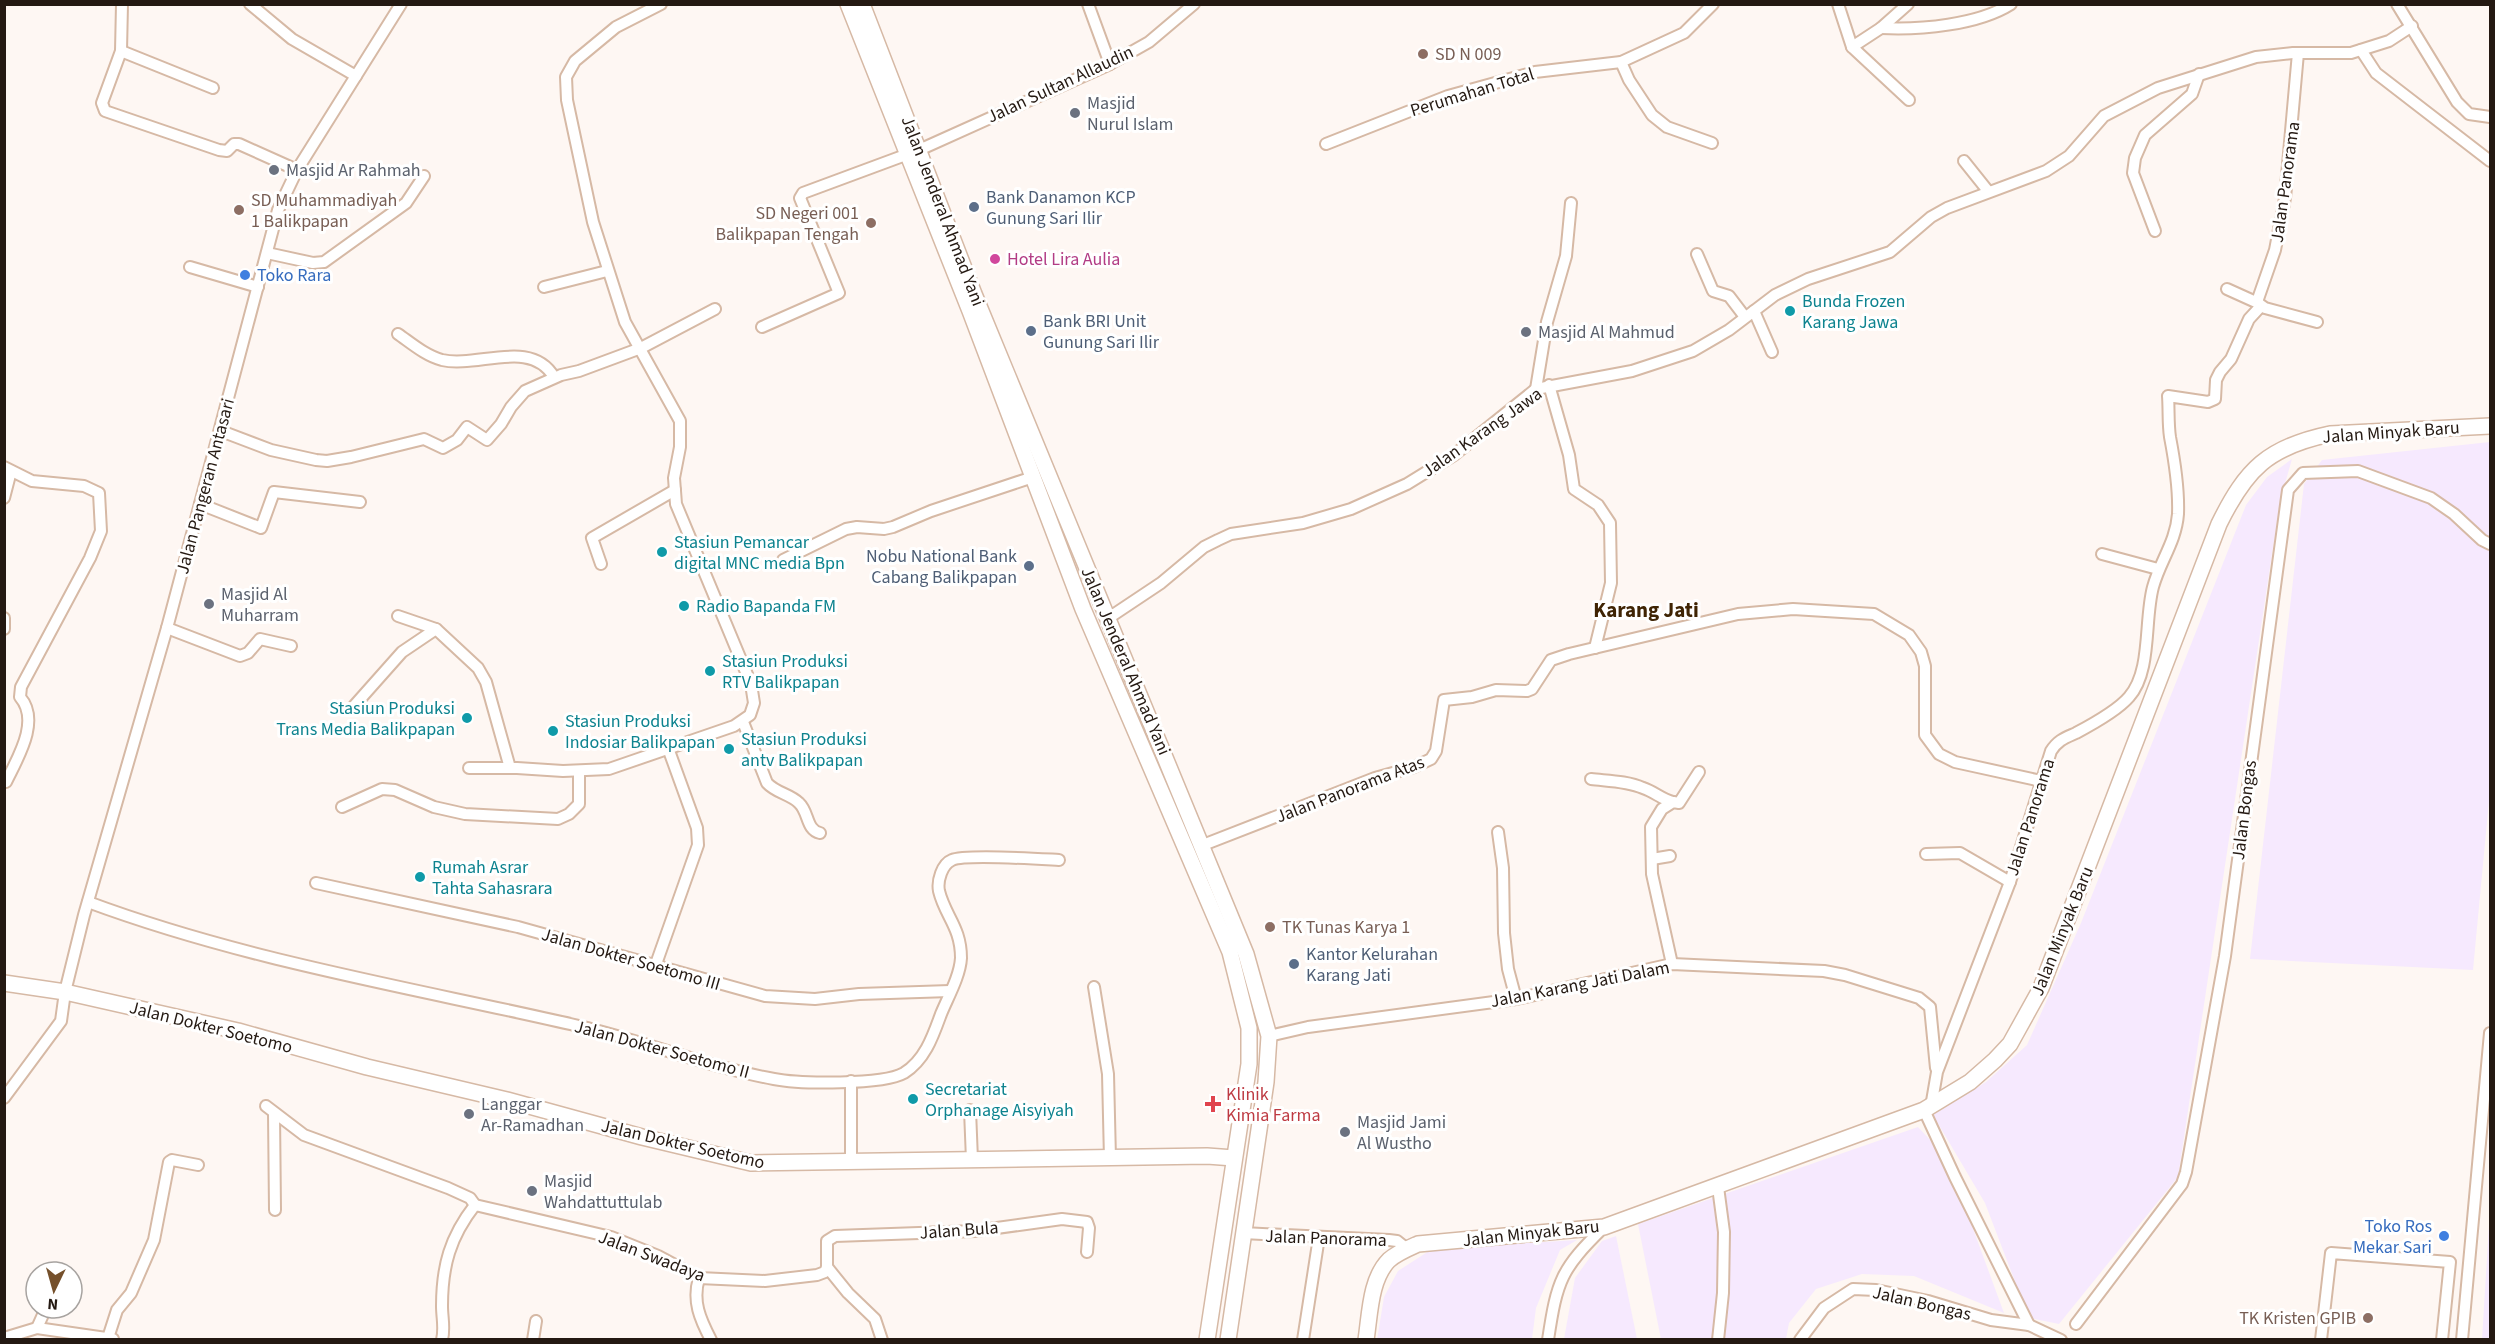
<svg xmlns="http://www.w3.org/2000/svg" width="2495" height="1344" viewBox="0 0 2495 1344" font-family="'Source Sans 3',sans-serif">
  <rect width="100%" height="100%" fill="#fef7f3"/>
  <g fill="#f6e9fe">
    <polygon points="2490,442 2490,790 2473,970 2250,959 2304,484 2322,460"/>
    <polygon points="2292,459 2280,501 2178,1177 2059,1324 2029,1318 1985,1203 1933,1115 1986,1082 2027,1045 2081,923 2246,505 2267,477"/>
    <polygon points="1918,1127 1947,1158 2004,1313 1914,1276 1862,1274 1816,1289 1789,1323 1786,1339 1661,1339 1638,1224"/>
    <polygon points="2490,1209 2490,1339 2482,1339"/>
    <polygon points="1616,1236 1637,1339 1564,1339 1575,1278 1602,1241"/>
    <polygon points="1577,1240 1560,1250 1536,1308 1532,1339 1377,1340 1384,1297 1398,1271 1432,1249"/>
  </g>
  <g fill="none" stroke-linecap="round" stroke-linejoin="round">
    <defs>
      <g id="street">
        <polyline points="122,4 121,51 102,103 105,111 219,150 227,151 234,144 239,144 297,170"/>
        <polyline points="250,4 292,39 356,76"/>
        <polyline points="1088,4 1110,64"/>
        <polyline points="1838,4 1852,47 1909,100"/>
        <polyline points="2397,4 2457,102 2469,114 2490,117"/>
        <path d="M1881 28C1920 30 1978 25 2011 4"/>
        <polyline points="1852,47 1881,28 1908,4"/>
        <polyline points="2361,50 2376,73 2490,161"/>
        <polyline points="121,51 213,88"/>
        <polyline points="2298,53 2285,198 2275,250 2258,299 2258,303 2265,308 2317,322"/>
        <polyline points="1621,62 1629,80 1652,115 1667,127 1712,143"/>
        <polyline points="1326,144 1448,96 1535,72 1621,62 1684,33 1713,4"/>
        <polyline points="1964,161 1988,191"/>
        <polyline points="2155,231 2133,173 2135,158 2145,135 2192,94 2199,74"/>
        <polyline points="267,253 313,263 324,262 406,203 424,176"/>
        <polyline points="1697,254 1713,291 1729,296 1745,317"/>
        <polyline points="190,267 258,287"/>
        <polyline points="544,287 607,271"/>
        <polyline points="2227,289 2258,303"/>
        <polyline points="1754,311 1772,352"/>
        <polyline points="762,327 839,293 800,198 803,193 919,150 1110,64 1149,42 1194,4"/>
        <path d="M398 334C411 343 426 356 442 360 478 368 531 338 554 377"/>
        <polyline points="1549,385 1569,455 1574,489 1598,505 1610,523 1611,583 1595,648"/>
        <polyline points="1536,389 1547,322 1566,256 1571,203"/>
        <polyline points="221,431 271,450 316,460 327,461 351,457 424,439 443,448 457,440 467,427 487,440 501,424 511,407 525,391 561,375 579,371 641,348 715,309"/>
        <path d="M4 467 32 481 84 486 99 493 101 531 90 558 21 687 20 697C41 721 17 759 6 782"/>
        <polyline points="4,498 11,471"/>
        <polyline points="200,504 261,528 274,492 360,502"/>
        <polyline points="2102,554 2158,569"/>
        <polyline points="783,560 846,529 857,527 884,529 893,527 931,511 1033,477"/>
        <polyline points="601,564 592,538 675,490"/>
        <polyline points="398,616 436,629 478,668 486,682 510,768"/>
        <polyline points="4,618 4,629"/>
        <polyline points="1107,619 1161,583 1204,547 1218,540 1231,534 1303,523 1351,509 1407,484 1454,455 1536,389 1632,371 1693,351 1729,330 1775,295 1808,279 1890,252 1931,217 1947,208 2046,171 2069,156 2104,116 2158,88 2256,57 2293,53 2351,53 2389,41 2412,26"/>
        <polyline points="167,628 240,656 248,653 260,639 291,646"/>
        <polyline points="354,706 402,652 436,629"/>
        <path d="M743 722 767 783C776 793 790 794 799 803 809 812 806 830 820 833"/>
        <polyline points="469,768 517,768 563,771 609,769 734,726 750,715 754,703 751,684 676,504 674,478 680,447 680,421 625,322 593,222 567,100 566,77 575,61 616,27 661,4"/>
        <path d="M1591 779C1608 781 1627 781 1643 788 1655 792 1661 799 1673 802"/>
        <polyline points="342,807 382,789 395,790 434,807 465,814 558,819 569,814 579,804 579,771"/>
        <polyline points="1498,832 1503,868 1504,933 1508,969 1516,999"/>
        <polyline points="1203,845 1375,778 1414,767 1431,759 1436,751 1444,700 1472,697 1496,690 1527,691 1532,689 1551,660 1569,654 1738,614 1793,609 1874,614 1909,635 1921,652 1925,666 1925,735 1939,754 1955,762 2041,781"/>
        <polyline points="1926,854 1960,853 2010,882"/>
        <polyline points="1652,859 1670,856"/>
        <polyline points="316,883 518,927 765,996 815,999 859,994 950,991"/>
        <path d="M88 902C247 961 414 988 579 1026 644 1041 708 1067 774 1079 799 1084 883 1085 904 1073 925 1060 933 1036 941 1014 948 997 960 976 961 958 961 927 945 916 939 891 937 881 942 864 952 860 965 854 1040 859 1059 860"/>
        <polyline points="656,964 698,845 697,828 668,748"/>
        <polyline points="1672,964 1652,874 1651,827 1662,809 1673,802 1679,803 1699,772"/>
        <polyline points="1094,987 1108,1074 1110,1159"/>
        <polyline points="1269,1036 1308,1027 1516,999 1672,964 1824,971 1845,975 1919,998 1930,1007 1936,1068"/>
        <polyline points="4,1098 61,1021 65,992 84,915 167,628 278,210 297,170 401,4"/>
        <polyline points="266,1106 304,1135 448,1188 470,1198 475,1205"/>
        <path d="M1931 1107 1937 1072 2010 882 2051 751C2058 740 2065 738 2076 733 2093 724 2117 711 2129 697 2152 671 2144 620 2153 587 2160 561 2176 542 2178 514 2179 488 2175 463 2170 437 2168 424 2169 410 2168 396L2208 402 2215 399 2216 380 2220 372 2231 359 2249 319 2261 306"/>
        <polyline points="970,1110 972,1160"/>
        <polyline points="1924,1110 1955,1177 2029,1325"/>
        <polyline points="274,1113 275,1210"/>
        <polyline points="851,1162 851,1081"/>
        <polyline points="1243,1233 1389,1240 1397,1241 1407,1249"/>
        <polyline points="827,1267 827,1241 835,1236 975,1231 1062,1219 1087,1222 1089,1228 1087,1252"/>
        <polyline points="827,1267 848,1293 875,1319 882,1340"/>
        <path d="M699 1278C692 1301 700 1319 711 1340"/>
        <polyline points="2076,1324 2182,1184 2186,1172 2225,956 2288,490 2303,473 2358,471 2431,498 2454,514 2482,540 2490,544"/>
        <polyline points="37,1328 46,1308"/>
        <polyline points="4,1338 37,1328 113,1339"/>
        <polyline points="108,1338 117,1310 131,1293 154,1240 169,1162 172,1160 198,1165"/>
        <path d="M442 1340C445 1328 442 1318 442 1306 442 1266 450 1237 475 1205L611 1237 658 1256 699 1278 765 1281 817 1275 825 1272 827 1267"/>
        <polyline points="533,1340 536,1321"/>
        <polyline points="1303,1340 1319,1237"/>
        <path d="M1548 1340C1557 1280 1561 1269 1604 1227"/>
        <polyline points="1718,1340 1723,1293 1724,1232 1718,1187"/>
        <polyline points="1800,1340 1824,1308 1853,1289 1876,1290 1928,1301 1991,1320 2029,1325 2061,1340"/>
        <polyline points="2321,1340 2331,1253 2450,1262 2442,1340"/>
        <polyline points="2462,1340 2490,1033"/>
      </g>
      <g id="secondary">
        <polyline points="848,4 970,311 1083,609 1230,952 1249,1028 1249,1064 1207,1340"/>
        <polyline points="862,4 974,294 1246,954 1269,1036 1266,1082 1228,1340"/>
        <polyline points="4,983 65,992 238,1031 367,1067 507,1100 642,1137 751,1163 1207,1156 1234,1158"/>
        <path d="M1366 1340C1370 1314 1370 1279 1389 1260 1397 1253 1409 1248 1418 1244L1604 1227 1924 1110 1970 1082 1995 1060 2010 1044 2041 988 2219 524C2246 469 2268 447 2330 434L2490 426"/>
      </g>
    </defs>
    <use href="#street" stroke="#d6b9a5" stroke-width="14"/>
    <use href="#secondary" stroke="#d6b9a5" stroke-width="18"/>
    <use href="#street" stroke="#fff" stroke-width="10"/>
    <use href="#secondary" stroke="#fff" stroke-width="15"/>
  </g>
  <g fill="#8d6e63" stroke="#fff" stroke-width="2">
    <circle cx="1423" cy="54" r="6"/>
    <circle cx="239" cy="210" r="6"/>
    <circle cx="871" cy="223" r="6"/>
    <circle cx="1270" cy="927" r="6"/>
    <circle cx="2368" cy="1318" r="6"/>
  </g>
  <g fill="#6b7280" stroke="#fff" stroke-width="2">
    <circle cx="1075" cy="113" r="6"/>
    <circle cx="274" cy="170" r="6"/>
    <circle cx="1526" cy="332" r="6"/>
    <circle cx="209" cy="604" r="6"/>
    <circle cx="469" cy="1114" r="6"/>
    <circle cx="1345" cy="1132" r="6"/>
    <circle cx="532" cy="1191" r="6"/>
  </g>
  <g fill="#5c6f8a" stroke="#fff" stroke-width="2">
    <circle cx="974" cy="207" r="6"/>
    <circle cx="1031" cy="331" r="6"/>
    <circle cx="1029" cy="566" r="6"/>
    <circle cx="1294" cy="964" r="6"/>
  </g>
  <circle fill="#d1479c" stroke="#fff" stroke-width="2" cx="995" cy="259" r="6"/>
  <g fill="#3f7fe0" stroke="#fff" stroke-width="2">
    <circle cx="245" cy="275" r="6"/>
    <circle cx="2444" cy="1236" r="6"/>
  </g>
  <g fill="#0f9aa8" stroke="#fff" stroke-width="2">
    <circle cx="1790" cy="311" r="6"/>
    <circle cx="662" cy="552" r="6"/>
    <circle cx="684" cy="606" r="6"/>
    <circle cx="710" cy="671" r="6"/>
    <circle cx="467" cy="718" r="6"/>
    <circle cx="553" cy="731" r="6"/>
    <circle cx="729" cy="749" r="6"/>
    <circle cx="420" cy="877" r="6"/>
    <circle cx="913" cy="1099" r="6"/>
  </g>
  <path fill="#e0444e" stroke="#fff" stroke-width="2" d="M1210 1095h6v6h6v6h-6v6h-6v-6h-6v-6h6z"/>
  <g text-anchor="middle" stroke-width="6" stroke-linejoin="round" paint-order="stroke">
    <g font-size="18" fill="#785e54" stroke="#fff" text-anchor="start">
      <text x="1435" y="60">SD N 009</text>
      <text x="251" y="206">SD Muhammadiyah<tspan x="251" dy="21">1 Balikpapan</tspan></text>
      <text x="859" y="219" text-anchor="end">SD Negeri 001<tspan x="859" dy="21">Balikpapan Tengah</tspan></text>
      <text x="1282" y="933">TK Tunas Karya 1</text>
      <text x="2356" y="1324" text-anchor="end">TK Kristen GPIB</text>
    </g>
    <g font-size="18" fill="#241912" stroke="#fff">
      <text transform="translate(1060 84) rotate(-25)" y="6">Jalan Sultan Allaudin</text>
      <text transform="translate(1472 92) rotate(-17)" y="6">Perumahan Total</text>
      <text transform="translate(2285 182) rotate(-82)" y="6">Jalan Panorama</text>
      <text transform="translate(943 211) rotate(69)" y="6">Jalan Jenderal Ahmad Yani</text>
      <text transform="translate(1482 432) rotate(-35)" y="6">Jalan Karang Jawa</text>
      <text transform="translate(2391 432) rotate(-4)" y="6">Jalan Minyak Baru</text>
      <text transform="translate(205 486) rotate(-75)" y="6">Jalan Pangeran Antasari</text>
      <text transform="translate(1126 661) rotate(67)" y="6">Jalan Jenderal Ahmad Yani</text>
      <text transform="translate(1350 789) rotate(-21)" y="6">Jalan Panorama Atas</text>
      <text transform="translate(2244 810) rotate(-83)" y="6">Jalan Bongas</text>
      <text transform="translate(2030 817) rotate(-72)" y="6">Jalan Panorama</text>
      <text transform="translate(2062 931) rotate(-68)" y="6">Jalan Minyak Baru</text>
      <text transform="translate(631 959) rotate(16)" y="6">Jalan Dokter Soetomo III</text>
      <text transform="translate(1580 984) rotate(-11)" y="6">Jalan Karang Jati Dalam</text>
      <text transform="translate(211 1027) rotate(14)" y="6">Jalan Dokter Soetomo</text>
      <text transform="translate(662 1049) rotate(15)" y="6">Jalan Dokter Soetomo II</text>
      <text transform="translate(683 1144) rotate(13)" y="6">Jalan Dokter Soetomo</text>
      <text transform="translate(959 1230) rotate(-4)" y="6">Jalan Bula</text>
      <text transform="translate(1531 1233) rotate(-6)" y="6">Jalan Minyak Baru</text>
      <text transform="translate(1326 1238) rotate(2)" y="6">Jalan Panorama</text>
      <text transform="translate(652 1256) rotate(21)" y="6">Jalan Swadaya</text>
      <text transform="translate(1922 1303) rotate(13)" y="6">Jalan Bongas</text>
    </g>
    <g font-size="18" fill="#5b616d" stroke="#fff" text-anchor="start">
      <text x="1087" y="109">Masjid<tspan x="1087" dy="21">Nurul Islam</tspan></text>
      <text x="286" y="176">Masjid Ar Rahmah</text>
      <text x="1538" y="338">Masjid Al Mahmud</text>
      <text x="221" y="600">Masjid Al<tspan x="221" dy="21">Muharram</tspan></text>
      <text x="481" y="1110">Langgar<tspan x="481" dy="21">Ar-Ramadhan</tspan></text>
      <text x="1357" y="1128">Masjid Jami<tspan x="1357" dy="21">Al Wustho</tspan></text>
      <text x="544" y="1187">Masjid<tspan x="544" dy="21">Wahdattuttulab</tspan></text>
    </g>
    <g font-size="18" fill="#4e5e75" stroke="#fff" text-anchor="start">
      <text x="986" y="203">Bank Danamon KCP<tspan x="986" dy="21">Gunung Sari Ilir</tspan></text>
      <text x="1043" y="327">Bank BRI Unit<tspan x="1043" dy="21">Gunung Sari Ilir</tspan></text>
      <text x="1017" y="562" text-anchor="end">Nobu National Bank<tspan x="1017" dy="21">Cabang Balikpapan</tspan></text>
      <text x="1306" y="960">Kantor Kelurahan<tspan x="1306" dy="21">Karang Jati</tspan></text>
    </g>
    <g font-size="18" fill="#b23c85" stroke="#fff" text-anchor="start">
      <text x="1007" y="265">Hotel Lira Aulia</text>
    </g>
    <g font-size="18" fill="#366cbe" stroke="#fff" text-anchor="start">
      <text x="257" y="281">Toko Rara</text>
      <text x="2432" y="1232" text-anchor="end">Toko Ros<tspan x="2432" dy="21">Mekar Sari</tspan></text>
    </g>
    <g font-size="18" fill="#0d838f" stroke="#fff" text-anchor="start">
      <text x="1802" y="307">Bunda Frozen<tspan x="1802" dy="21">Karang Jawa</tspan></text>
      <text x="674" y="548">Stasiun Pemancar<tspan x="674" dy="21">digital MNC media Bpn</tspan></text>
      <text x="696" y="612">Radio Bapanda FM</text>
      <text x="722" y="667">Stasiun Produksi<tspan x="722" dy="21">RTV Balikpapan</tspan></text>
      <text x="455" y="714" text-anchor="end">Stasiun Produksi<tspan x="455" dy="21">Trans Media Balikpapan</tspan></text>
      <text x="565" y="727">Stasiun Produksi<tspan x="565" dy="21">Indosiar Balikpapan</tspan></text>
      <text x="741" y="745">Stasiun Produksi<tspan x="741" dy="21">antv Balikpapan</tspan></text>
      <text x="432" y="873">Rumah Asrar<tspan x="432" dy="21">Tahta Sahasrara</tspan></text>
      <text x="925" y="1095">Secretariat<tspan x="925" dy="21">Orphanage Aisyiyah</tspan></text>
    </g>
    <g font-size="18" fill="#be3a42" stroke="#fff" text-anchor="start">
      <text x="1226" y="1100">Klinik<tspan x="1226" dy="21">Kimia Farma</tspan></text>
    </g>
    <g font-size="21" font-weight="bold" fill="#3f2404" stroke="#fff">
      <text x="1646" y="617">Karang Jati</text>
    </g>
  </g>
  <rect width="2495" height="1344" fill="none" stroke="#241912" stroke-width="12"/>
  <g transform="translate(54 1290) rotate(185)"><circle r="28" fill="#ffffff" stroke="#a7a3a0" stroke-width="1.5"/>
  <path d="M0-4.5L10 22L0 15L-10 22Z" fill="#75502b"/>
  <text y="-9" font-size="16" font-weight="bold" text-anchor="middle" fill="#241912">N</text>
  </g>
</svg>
